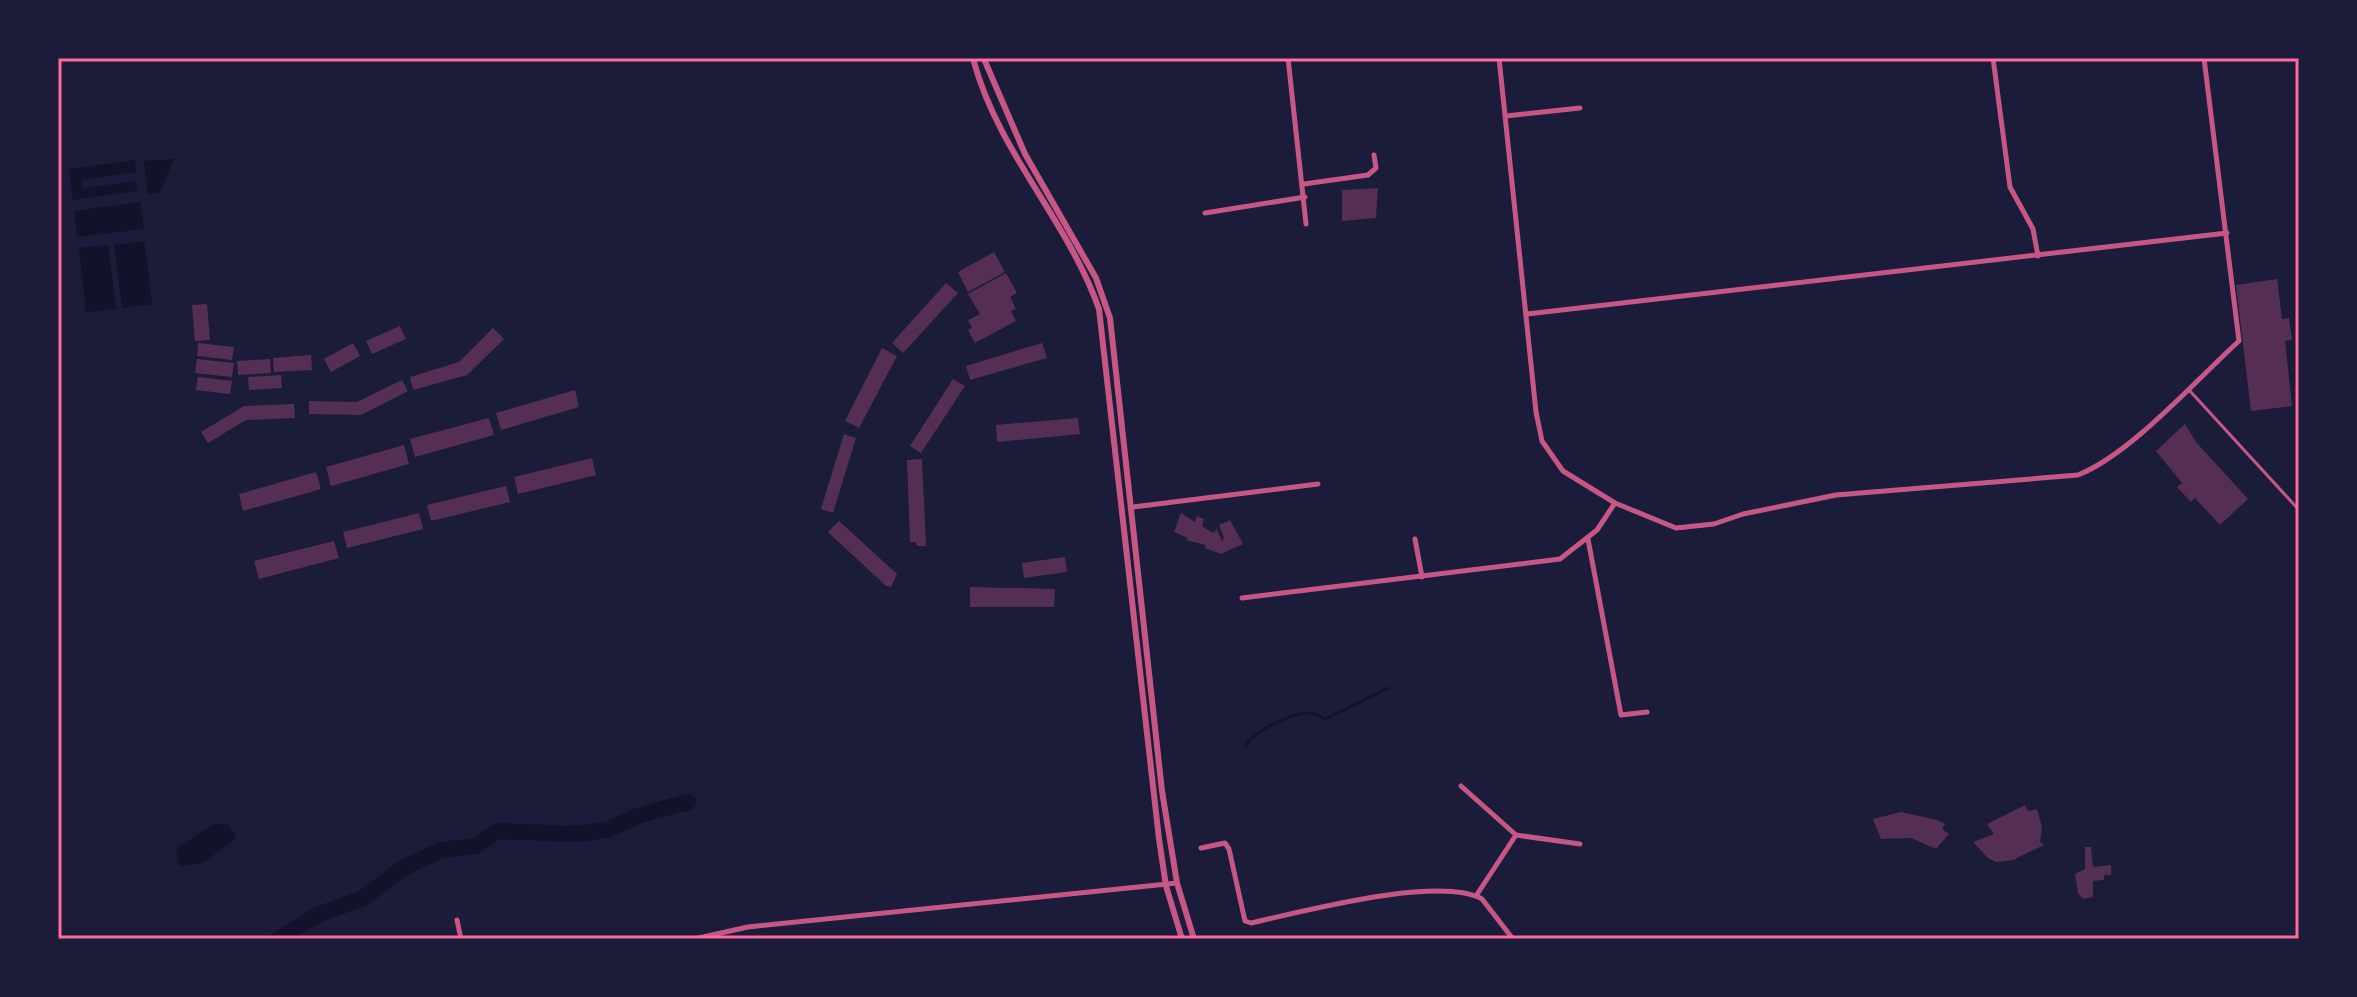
<svg xmlns="http://www.w3.org/2000/svg" width="2357" height="997" viewBox="0 0 2357 997" font-family="'Noto Sans',sans-serif">
  <rect width="100%" height="100%" fill="#1b1b3a"/>
  <g fill="#12122b">
    <polygon points="174,159 160,192 148,195 144,161"/>
    <polygon points="135,160 136,172 82,180 83,188 136,181 137,191 73,200 69,169"/>
    <polygon points="140,202 144,229 77,237 74,211"/>
    <polygon points="144,241 152,304 122,308 114,245"/>
    <polygon points="108,245 116,309 86,312 79,248"/>
    <polygon points="216,823 228,825 235,834 234,840 203,863 179,866 176,848"/>
  </g>
  <g fill="none" stroke-linecap="round" stroke-linejoin="round">
    <path stroke="#12122b" stroke-width="3" d="M1246 746C1252 732 1291 714 1307 713 1314 712 1319 716 1325 719L1388 688"/>
    <polyline stroke="#12122b" stroke-width="16" points="278,939 319,914 362,899 403,868 441,850 476,846 497,831 576,834 607,830 637,816 688,802"/>
  </g>
  <g fill="#542f53">
    <polygon points="1378,188 1376,218 1342,221 1342,190"/>
    <polygon points="994,252 1005,272 968,292 958,272"/>
    <polygon points="1006,273 1017,293 1010,297 1016,309 1011,311 1016,321 975,343 968,330 972,328 968,320 980,314 968,294"/>
    <polygon points="2277,279 2282,319 2289,318 2292,340 2285,341 2292,406 2251,411 2236,285"/>
    <polygon points="946,283 958,293 903,353 892,343"/>
    <polygon points="207,304 210,340 195,341 192,305"/>
    <polygon points="400,326 406,339 372,354 366,341"/>
    <polygon points="493,328 504,339 467,375 413,390 410,377 459,362"/>
    <polygon points="198,343 234,347 232,360 197,356"/>
    <polygon points="353,343 360,356 331,372 324,359"/>
    <polygon points="1042,343 1047,358 970,380 966,366"/>
    <polygon points="882,348 897,356 859,428 845,421"/>
    <polygon points="311,355 312,370 274,372 273,358"/>
    <polygon points="197,359 234,363 232,377 195,373"/>
    <polygon points="270,359 271,373 238,375 237,361"/>
    <polygon points="281,375 282,388 249,390 248,377"/>
    <polygon points="198,377 232,381 230,394 196,390"/>
    <polygon points="953,379 965,386 921,453 910,446"/>
    <polygon points="402,380 408,391 361,415 309,414 309,401 357,402"/>
    <polygon points="575,390 579,407 501,430 496,413"/>
    <polygon points="294,404 295,418 246,420 208,443 201,432 244,406"/>
    <polygon points="489,418 494,435 415,457 410,439"/>
    <polygon points="1078,418 1080,434 997,442 996,425"/>
    <polygon points="2185,424 2196,442 2248,499 2220,525 2195,498 2191,502 2177,487 2182,483 2156,451"/>
    <polygon points="844,434 856,438 833,513 821,509"/>
    <polygon points="404,445 409,464 331,486 326,467"/>
    <polygon points="592,458 596,475 518,494 514,477"/>
    <polygon points="922,459 926,546 917,546 916,542 910,542 907,460"/>
    <polygon points="316,472 321,489 243,511 239,494"/>
    <polygon points="506,486 510,502 431,521 427,505"/>
    <polygon points="419,513 423,529 347,548 343,532"/>
    <polygon points="1181,513 1195,522 1197,516 1204,519 1202,526 1213,533 1217,529 1222,542 1224,538 1219,525 1230,520 1243,544 1221,554 1205,548 1206,545 1186,540 1188,538 1174,532"/>
    <polygon points="839,521 897,574 891,587 886,586 828,532"/>
    <polygon points="334,541 339,558 259,579 254,561"/>
    <polygon points="1065,557 1067,572 1024,578 1022,563"/>
    <polygon points="970,587 1055,589 1054,607 970,607"/>
    <polygon points="2025,805 2028,811 2037,809 2042,827 2040,842 2044,845 2013,860 1996,862 1988,858 1973,842 1994,834 1987,824"/>
    <polygon points="1901,812 1937,820 1945,824 1942,829 1949,834 1936,849 1911,838 1881,839 1873,819"/>
    <polygon points="2085,847 2091,847 2093,867 2111,865 2111,875 2104,875 2104,880 2093,881 2093,897 2083,899 2078,893 2075,874 2085,869"/>
  </g>
  <g fill="none" stroke-linecap="round" stroke-linejoin="round">
    <polyline stroke="#c65784" stroke-width="3" points="2190,391 2299,510"/>
    <g stroke="#c65784" stroke-width="5">
      <polyline points="1288,58 1306,224"/>
      <path d="M1499 58 1536 412 1542 441 1563 471 1615 503 1676 528 1714 524 1743 514 1836 495 2078 475C2131 454 2195 381 2239 341L2204 58"/>
      <polyline points="1993,58 2010,187 2033,229 2038,256"/>
      <polyline points="1506,116 1580,108"/>
      <polyline points="1304,184 1368,175 1376,168 1374,155"/>
      <polyline points="1205,213 1305,197"/>
      <polyline points="1527,314 2227,233"/>
      <polyline points="1133,507 1318,484"/>
      <polyline points="1415,539 1422,577"/>
      <polyline points="1588,539 1621,715 1647,712"/>
      <polyline points="1242,598 1560,559 1597,530 1615,503"/>
      <polyline points="1461,786 1516,835"/>
      <path d="M1201 848 1225 843 1229 849 1245 921 1251 923C1301 912 1439 875 1482 899L1513 939"/>
      <polyline points="1476,896 1516,835 1580,844"/>
      <polyline points="457,920 461,939"/>
      <polyline points="694,939 748,927 1177,883"/>
    </g>
    <g stroke="#c65784" stroke-width="6">
      <polyline points="984,59 1025,154 1096,278 1110,318 1162,791 1177,883 1194,939"/>
      <path d="M974 62C999 153 1068 221 1099 309L1159 839 1166 886 1182 939"/>
    </g>
  </g>
  <rect width="2357" height="997" fill="none" stroke="#1b1b3a" stroke-width="120"/>
  <rect x="60" y="60" width="2237" height="877" fill="none" stroke="#ff6b9d" stroke-width="3"/>
</svg>
